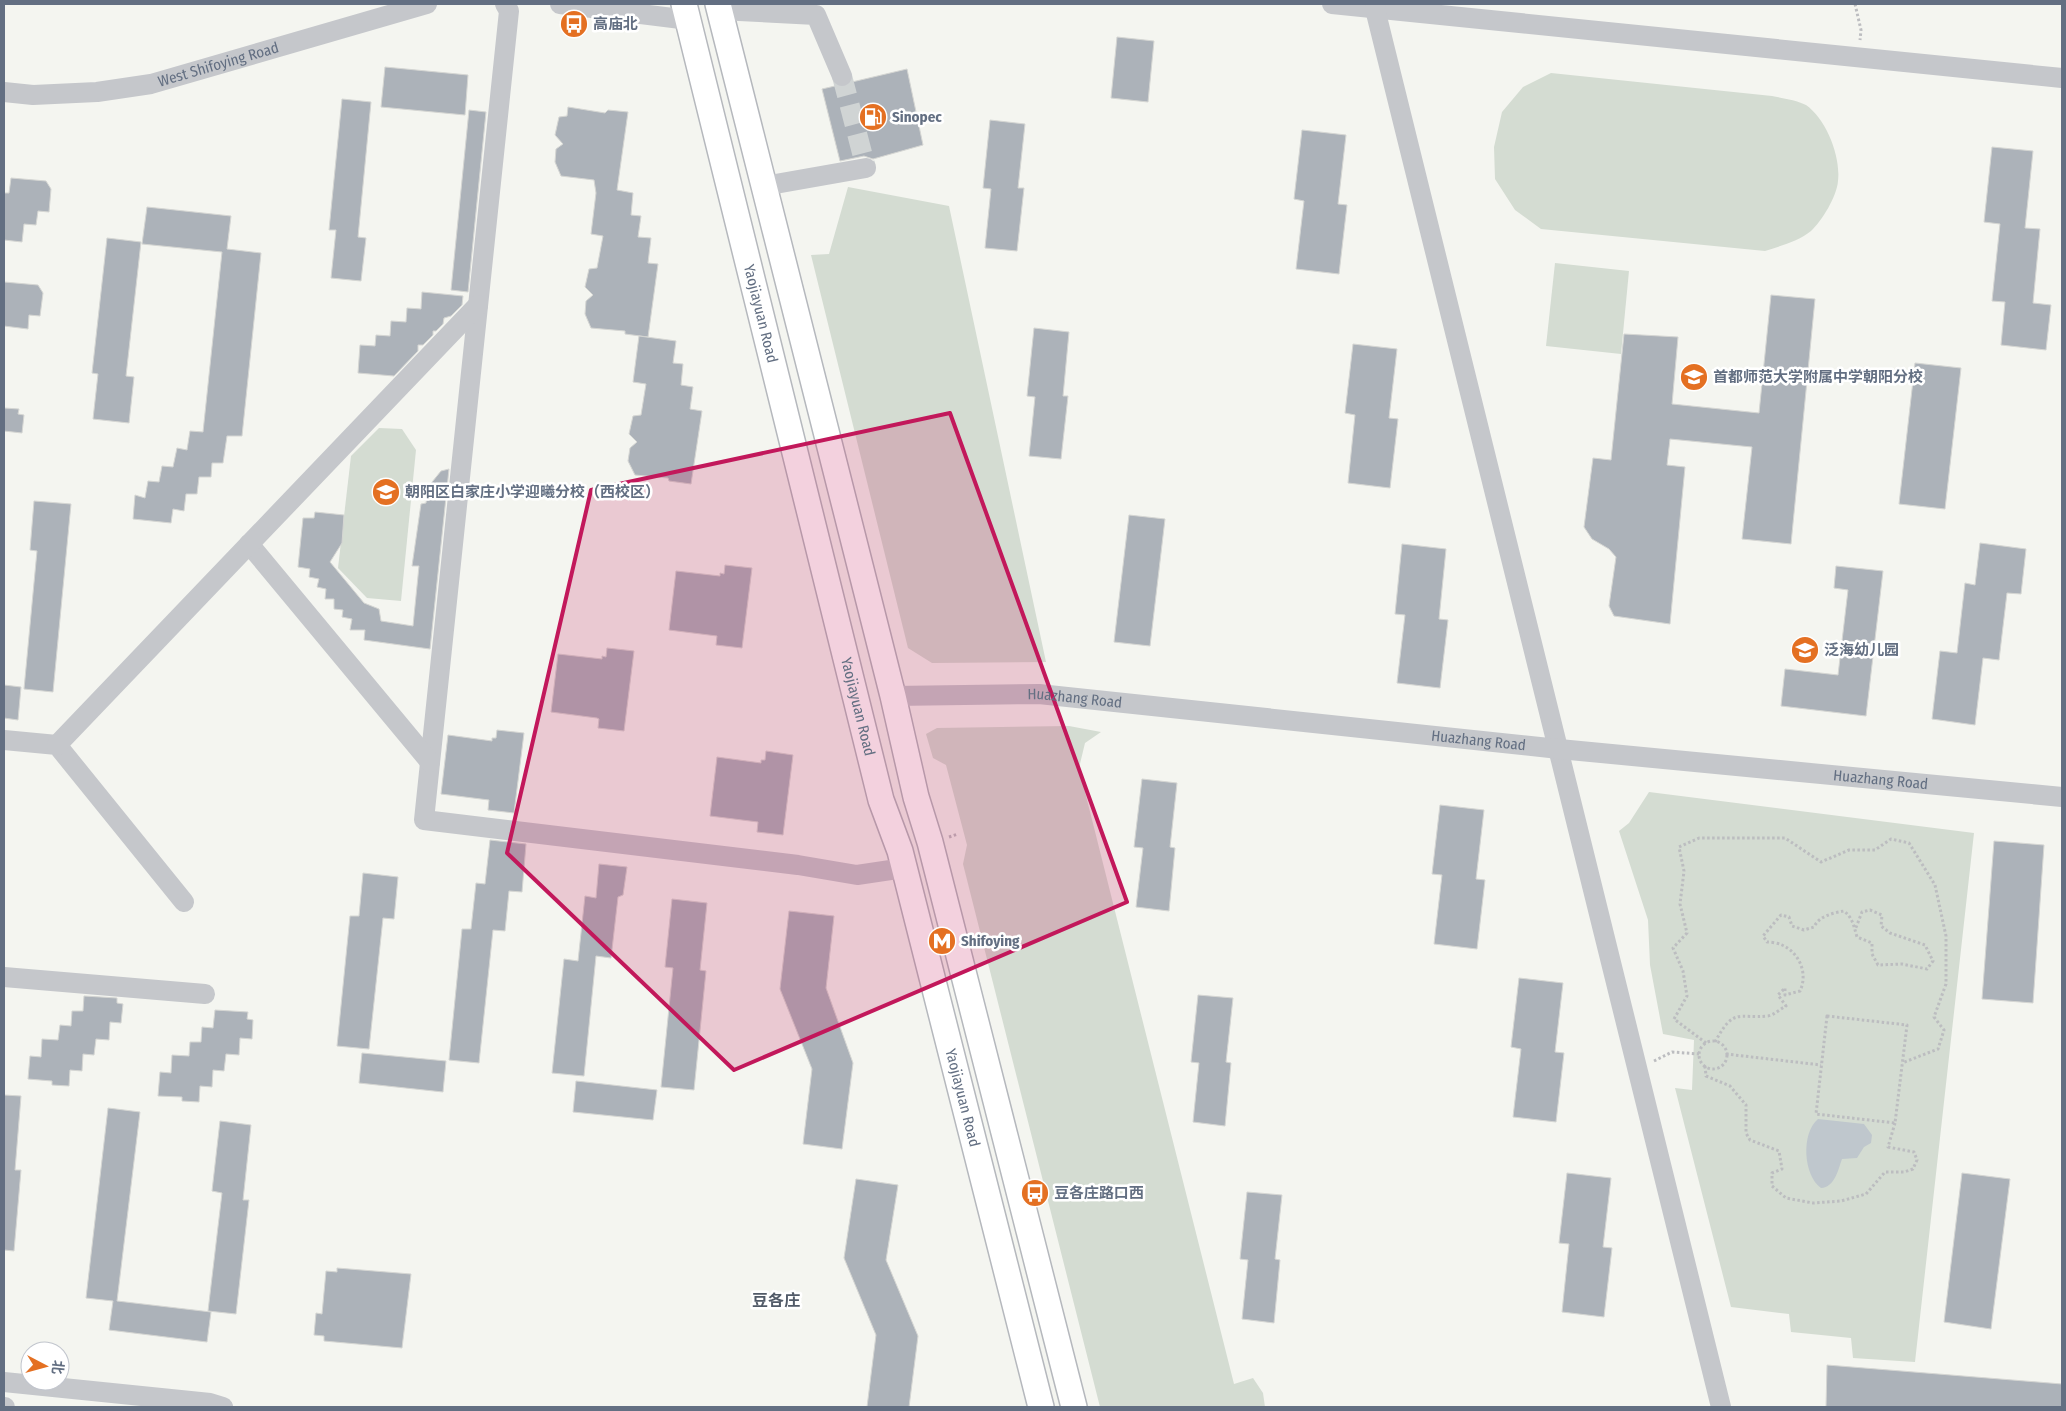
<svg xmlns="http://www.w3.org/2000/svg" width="2066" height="1411" viewBox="0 0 2066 1411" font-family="'Fira Sans Condensed','Noto Sans SC',sans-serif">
  <rect width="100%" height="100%" fill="#f4f5f0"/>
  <g fill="#d4dcd2">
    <path d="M1551 73 1772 96C1782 98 1797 100 1806 105 1826 119 1841 156 1838 181 1837 196 1822 221 1811 231 1799 241 1780 246 1765 251L1541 229 1515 210 1495 179 1494 147 1502 112 1523 87Z"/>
    <polygon points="848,187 949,206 1046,662 932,663 908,648 811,255 829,254"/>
    <polygon points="1555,263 1629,271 1621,354 1546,346"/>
    <polygon points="379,428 402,429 416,450 401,601 367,598 338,568 351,456"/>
    <polygon points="1069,726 1101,732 1085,743 1079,768 1234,1384 1253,1378 1263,1393 1265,1407 1100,1407 963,864 967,845 946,765 933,758 926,734 937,728"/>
    <polygon points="1649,792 1974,833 1915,1362 1853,1358 1851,1338 1791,1332 1789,1314 1731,1307 1675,1088 1692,1090 1694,1040 1663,1034 1650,965 1648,920 1619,831 1629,823"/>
  </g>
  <path fill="#bfc7cd" d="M1818 1119 1864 1124 1872 1135 1871 1143 1864 1147 1857 1158 1842 1159C1838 1170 1835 1187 1821 1188 1803 1175 1801 1133 1818 1119Z"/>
  <g fill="#acb2b9" stroke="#d5d6d3">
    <polygon points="1117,37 1154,41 1148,102 1111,98"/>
    <polygon points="385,67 468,75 465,115 381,107"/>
    <polygon points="907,69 923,145 873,159 864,156 840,161 822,89 835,86 846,87 852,82"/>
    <polygon points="342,99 371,102 358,237 366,238 361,281 331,278 336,230 329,230"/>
    <polygon points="568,107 605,113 608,110 628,112 617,190 633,193 631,215 641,216 638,237 651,238 648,263 658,264 648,337 625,334 625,331 591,328 585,314 586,301 593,295 585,287 589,269 597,268 603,236 591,234 596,193 594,180 561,176 555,162 556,149 563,144 555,135 559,117 567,116"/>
    <polygon points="469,110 486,112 468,292 451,290"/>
    <polygon points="990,120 1025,124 1018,188 1024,188 1017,251 985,248 991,189 983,188"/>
    <polygon points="1302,130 1346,135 1338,204 1347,205 1339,274 1296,269 1304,201 1294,199"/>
    <polygon points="1992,147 2033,151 2025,228 2040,229 2033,303 2051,305 2046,350 2001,345 2005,302 1992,301 2000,224 1984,222"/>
    <polygon points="11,178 46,181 51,189 49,212 38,211 36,225 24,224 22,242 4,240 4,193 9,193"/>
    <polygon points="147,207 231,216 227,249 261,253 242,436 227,436 223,463 212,463 211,477 199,477 197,494 186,494 184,511 173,509 171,523 133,519 135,495 145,498 148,481 159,482 162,466 173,467 177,448 187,450 190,431 203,432 222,252 142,244"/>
    <polygon points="107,238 141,242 126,376 134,377 129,423 93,419 98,374 92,373"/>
    <polygon points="4,282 38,285 43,293 40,316 29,315 28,329 4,326"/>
    <polygon points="422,292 463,296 462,305 451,316 444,318 443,324 436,331 433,331 433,335 423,345 418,345 418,351 394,376 358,373 360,345 375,346 376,335 390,336 391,321 406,322 407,308 421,309"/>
    <polygon points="1771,295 1815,299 1791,544 1742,539 1752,447 1670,439 1667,465 1685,467 1670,624 1614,616 1609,606 1616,557 1609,549 1592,539 1584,527 1593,458 1611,460 1624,334 1678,337 1672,404 1759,413"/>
    <polygon points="1034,328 1069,332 1063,396 1068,396 1061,459 1029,456 1035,397 1027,396"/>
    <polygon points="639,336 676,341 673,363 683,364 681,385 693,387 690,409 702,411 691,484 669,481 668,478 635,475 628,461 630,448 637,442 629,434 633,416 641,415 646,384 633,382"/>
    <polygon points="1353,344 1397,349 1389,418 1398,419 1390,488 1348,483 1355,415 1345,413"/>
    <polygon points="1915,363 1961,368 1945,509 1899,504"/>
    <polygon points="4,408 19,409 18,414 24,415 22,433 4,431"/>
    <polygon points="449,469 430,649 364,640 365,630 350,630 352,619 342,617 343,610 334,609 334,599 325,599 326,589 317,587 319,579 309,577 310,569 298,567 303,518 314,518 315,512 344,515 342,543 330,562 364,603 379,609 381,621 413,626 419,566 412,566 421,504 426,503 428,487 441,471"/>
    <polygon points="34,501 71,504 53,692 24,689 37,551 30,550"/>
    <polygon points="1129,515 1165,519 1150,646 1114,642"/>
    <polygon points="1980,543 2026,549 2021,594 2007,593 1999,660 1983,658 1975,725 1932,719 1940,651 1957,653 1965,583 1975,585"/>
    <polygon points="1402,544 1446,549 1439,619 1448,620 1440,688 1397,683 1405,615 1395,614"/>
    <polygon points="725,565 752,568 742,648 716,645 717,636 669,630 676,571 720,576 720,573 724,574"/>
    <polygon points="1836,566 1883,571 1866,716 1781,706 1785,669 1838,675 1848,590 1834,588"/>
    <polygon points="607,648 634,651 624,731 598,728 599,719 597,718 551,712 558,654 602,659 602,656 606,657"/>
    <polygon points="4,685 21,687 18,720 4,718"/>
    <polygon points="497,730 524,733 514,813 488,810 489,800 441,794 448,735 492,741 492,738 496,738"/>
    <polygon points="766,751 793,755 783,835 757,832 758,822 710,816 717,757 761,763 761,760 765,760"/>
    <polygon points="1142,779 1177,783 1170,847 1175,848 1169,911 1136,907 1143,848 1134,847"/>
    <polygon points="1440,805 1484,810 1476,879 1485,880 1477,949 1434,944 1442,875 1432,874"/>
    <polygon points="490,840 526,844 522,892 509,891 505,931 493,930 479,1063 449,1060 462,929 471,929 476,883 485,884"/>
    <polygon points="1994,841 2044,845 2033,1003 1982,999"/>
    <polygon points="599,864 627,867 623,895 618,897 611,958 596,956 584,1076 552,1073 564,959 578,961 585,896 596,898"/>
    <polygon points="363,873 398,877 394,919 383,918 369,1049 337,1046 350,916 359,916"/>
    <polygon points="672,899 707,903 700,970 706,971 694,1090 661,1087 673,968 665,967"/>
    <polygon points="789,911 834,916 826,988 853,1063 842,1149 803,1144 812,1069 780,989"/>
    <polygon points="1519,978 1563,983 1555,1052 1564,1053 1556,1122 1513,1117 1521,1049 1511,1047"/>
    <polygon points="1198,995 1233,998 1226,1062 1231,1063 1225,1126 1193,1122 1199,1063 1191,1062"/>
    <polygon points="84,996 117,998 117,1003 123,1004 121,1023 110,1022 109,1040 96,1039 94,1055 83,1054 82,1071 70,1070 69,1086 52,1085 52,1081 28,1079 30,1056 41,1057 42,1039 58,1040 60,1025 71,1026 72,1011 83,1011"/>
    <polygon points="215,1010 248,1012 247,1019 253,1020 252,1039 240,1038 239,1055 226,1054 224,1071 213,1070 212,1087 200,1086 199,1102 182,1101 182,1097 158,1096 160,1072 171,1073 172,1055 189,1056 190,1042 201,1042 202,1027 213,1028"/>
    <polygon points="362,1053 446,1061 443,1092 359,1083"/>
    <polygon points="576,1081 657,1090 653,1120 573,1112"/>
    <polygon points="4,1095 21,1096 15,1170 21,1170 14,1251 4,1250"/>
    <polygon points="108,1108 140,1112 117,1301 211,1312 207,1342 109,1330 113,1301 86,1298"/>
    <polygon points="220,1121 251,1125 243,1200 249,1200 236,1314 208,1311 222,1193 212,1191"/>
    <polygon points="1567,1173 1611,1178 1603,1247 1612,1248 1604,1317 1562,1312 1569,1244 1559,1243"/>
    <polygon points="1962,1173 2010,1179 1991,1329 1944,1322"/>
    <polygon points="856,1179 898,1185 886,1260 918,1336 909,1407 867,1407 876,1335 844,1258"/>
    <polygon points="1247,1192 1282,1195 1275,1259 1280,1260 1274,1323 1242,1319 1248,1260 1240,1259"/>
    <polygon points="337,1268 411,1274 402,1348 324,1341 324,1336 314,1335 316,1313 322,1314 326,1271 337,1272"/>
    <polygon points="1827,1365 2062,1384 2062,1407 1826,1407"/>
  </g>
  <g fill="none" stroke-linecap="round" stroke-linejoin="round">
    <polyline stroke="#d0d4d4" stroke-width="20" stroke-dasharray="20 10" stroke-linecap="butt" points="842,76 866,168"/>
    <defs>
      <g id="major">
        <path id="s3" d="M684 4 881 800 900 851 1041 1407"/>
        <polyline points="718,4 893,696 916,797 930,842 1074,1407"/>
      </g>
    </defs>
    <use href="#major" stroke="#b5b8bd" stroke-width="28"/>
    <g stroke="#bcbdc0" stroke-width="3" stroke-dasharray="2.5 2.5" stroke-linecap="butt">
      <polyline points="1855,4 1861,30 1860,40"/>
      <polyline points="949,837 958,834"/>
      <polygon points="1827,1016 1907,1025 1895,1123 1816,1114"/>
      <circle cx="1713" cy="1055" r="14"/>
      <path d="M1715 1042C1734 1007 1737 1019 1768 1016 1774 1015 1780 1009 1786 1006L1778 995 1785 988V995L1800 991C1808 974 1800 953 1782 945 1778 943 1771 942 1767 942L1763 936 1781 915 1789 917 1792 926 1804 930 1814 927C1819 916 1833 913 1844 911 1853 918 1854 927 1857 937L1872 943V954L1878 965 1902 964 1927 969 1933 961 1925 945 1890 933 1881 926 1882 915 1870 910 1862 912 1855 930"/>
      <polyline points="1706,1043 1674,1019 1687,996 1683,971 1673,948 1687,933 1680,904 1684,871 1679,847 1699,838 1785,838 1821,862 1849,850 1875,850 1891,839 1909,843 1935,885 1946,936 1946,984 1934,1017 1944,1030 1938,1049 1902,1063"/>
      <polyline points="1726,1054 1821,1065"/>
      <polyline points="1654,1061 1672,1052 1699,1054"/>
      <polyline points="1705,1066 1706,1076 1730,1086 1746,1105 1746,1133 1750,1140 1779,1151 1782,1169 1772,1173 1772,1186 1786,1198 1813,1203 1841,1201 1866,1194 1885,1172 1904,1172 1913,1169 1917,1160 1914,1152 1888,1147 1895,1123"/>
    </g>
    <g stroke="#c5c7cb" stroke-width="20">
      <polyline points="505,4 509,11 424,820 798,865 857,875 904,868"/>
      <polyline points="560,4 689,20"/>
      <polyline points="1332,4 2062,78"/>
      <polyline points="1376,4 1375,9 1721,1407"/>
      <polyline points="719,10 816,15 842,76"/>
      <path id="s1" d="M4 92 33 95 97 92 151 84 427 4"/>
      <polyline points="764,186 866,168"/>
      <polyline points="249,544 430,762"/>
      <path id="s2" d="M893 696 1039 694 1559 749 2062 797"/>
      <polyline points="4,740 57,745 184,902"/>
      <polyline points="57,745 478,305"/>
      <polyline points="4,977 205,994"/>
      <polyline points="4,1382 210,1403 223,1407"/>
      <polyline points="4,1407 5,1407"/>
    </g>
    <use href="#major" stroke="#fff" stroke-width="25"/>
  </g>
  <path fill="#c2185b" fill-opacity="0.2" stroke="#c2185b" stroke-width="4" stroke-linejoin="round" d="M950 413 1127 902 734 1070 507 853 591 490Z"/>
  <defs>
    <symbol id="bus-disc" viewBox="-11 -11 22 22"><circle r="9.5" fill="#e47022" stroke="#fff"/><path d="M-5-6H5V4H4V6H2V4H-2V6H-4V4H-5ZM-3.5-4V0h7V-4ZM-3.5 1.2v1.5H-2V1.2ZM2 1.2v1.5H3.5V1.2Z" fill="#fff"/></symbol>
    <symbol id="fuel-disc" viewBox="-11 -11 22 22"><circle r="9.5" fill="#e47022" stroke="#fff"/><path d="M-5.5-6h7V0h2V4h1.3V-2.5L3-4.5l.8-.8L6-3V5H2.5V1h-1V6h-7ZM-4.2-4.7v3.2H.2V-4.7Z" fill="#fff"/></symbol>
    <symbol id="school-disc" viewBox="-11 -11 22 22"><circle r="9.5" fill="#e47022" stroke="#fff"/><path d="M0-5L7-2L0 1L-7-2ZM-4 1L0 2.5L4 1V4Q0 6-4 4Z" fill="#fff"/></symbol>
    <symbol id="metro-disc" viewBox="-11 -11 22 22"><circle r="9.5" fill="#e47022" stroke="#fff"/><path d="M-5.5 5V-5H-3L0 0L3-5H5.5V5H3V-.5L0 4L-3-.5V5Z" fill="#fff"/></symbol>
  </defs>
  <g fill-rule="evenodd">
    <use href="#bus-disc" x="558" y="8" width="32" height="32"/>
    <use href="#fuel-disc" x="857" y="101" width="32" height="32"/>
    <use href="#school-disc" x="1678" y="361" width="32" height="32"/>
    <use href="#school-disc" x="370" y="476" width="32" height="32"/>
    <use href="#school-disc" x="1789" y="634" width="32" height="32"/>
    <use href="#metro-disc" x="926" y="925" width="32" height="32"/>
    <use href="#bus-disc" x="1019" y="1177" width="32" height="32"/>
  </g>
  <g text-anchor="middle" stroke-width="5" stroke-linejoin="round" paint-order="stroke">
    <g font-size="15" font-weight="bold" fill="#636f82" stroke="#fff" text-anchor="start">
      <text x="593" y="29">高庙北</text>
      <text x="892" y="122">Sinopec</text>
      <text x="1713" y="382">首都师范大学附属中学朝阳分校</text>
      <text x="405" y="497">朝阳区白家庄小学迎曦分校（西校区）</text>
      <text x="1824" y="655">泛海幼儿园</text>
      <text x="961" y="946">Shifoying</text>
      <text x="1054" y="1198">豆各庄路口西</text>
    </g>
    <g font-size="15" fill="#636f82" stroke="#fff">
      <text dy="5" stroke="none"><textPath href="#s1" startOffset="218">West Shifoying Road</textPath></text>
      <text dy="5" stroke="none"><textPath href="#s3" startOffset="319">Yaojiayuan Road</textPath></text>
      <text dy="5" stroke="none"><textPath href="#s2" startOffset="182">Huazhang Road</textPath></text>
      <text dy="5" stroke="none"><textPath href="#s3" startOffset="724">Yaojiayuan Road</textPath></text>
      <text dy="5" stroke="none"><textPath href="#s2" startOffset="588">Huazhang Road</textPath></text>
      <text dy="5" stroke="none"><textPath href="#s2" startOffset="992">Huazhang Road</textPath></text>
      <text dy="5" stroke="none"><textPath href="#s3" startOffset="1129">Yaojiayuan Road</textPath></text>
    </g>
    <g font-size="16" font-weight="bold" fill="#515a67" stroke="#fff">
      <text x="776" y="1306">豆各庄</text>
    </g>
  </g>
  <rect width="2066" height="1411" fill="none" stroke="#636f82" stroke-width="10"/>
  <g transform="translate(45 1366) rotate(96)"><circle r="24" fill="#ffffff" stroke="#c1c5cd"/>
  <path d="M0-4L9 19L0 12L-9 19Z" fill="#e47022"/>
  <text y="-8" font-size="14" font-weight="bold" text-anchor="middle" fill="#636f82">北</text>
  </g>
</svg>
